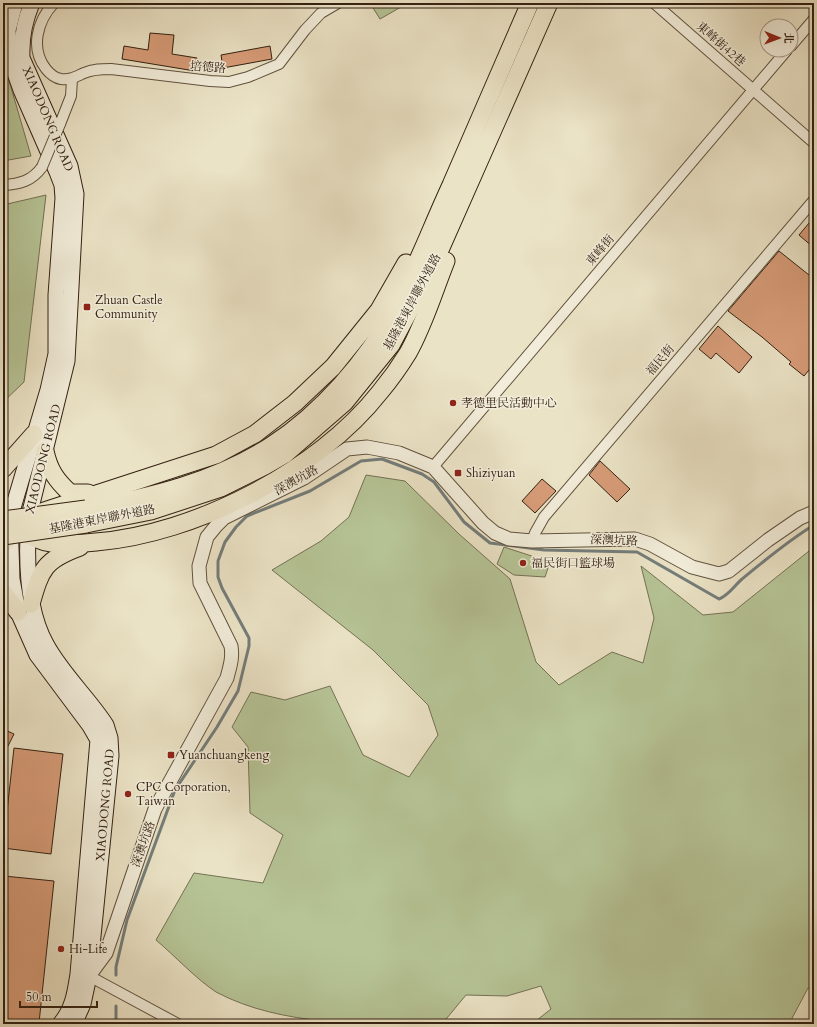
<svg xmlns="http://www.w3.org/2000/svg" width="817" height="1027" viewBox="0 0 817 1027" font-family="Cardo,'Noto Serif TC',serif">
  <rect width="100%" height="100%" fill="#ebe3c6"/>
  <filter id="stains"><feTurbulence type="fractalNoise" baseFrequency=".005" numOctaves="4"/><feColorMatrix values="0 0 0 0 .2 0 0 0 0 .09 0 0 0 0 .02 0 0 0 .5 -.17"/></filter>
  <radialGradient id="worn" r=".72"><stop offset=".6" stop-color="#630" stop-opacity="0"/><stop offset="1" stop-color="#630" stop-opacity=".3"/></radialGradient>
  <g fill="#b6c496" stroke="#747254">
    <polygon points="370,3 408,3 380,19"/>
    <polygon points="3,60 31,156 3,161"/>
    <polygon points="46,195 24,382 3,402 3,205"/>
    <path d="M366 475 405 481 459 534 510 579 536 662 559 685 612 652 643 663 654 618 641 566 703 615 733 612 814 547V986L808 988 789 1024H532L551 1009 541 986 507 996 466 995 442 1024C367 1024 282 1027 216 992 195 978 175 956 156 940L194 873 263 883 283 835 250 813 248 747 232 727 251 692 285 700 330 686 363 755 409 777 438 735 428 705 373 650 272 570 321 541 349 517Z"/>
    <polygon points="504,547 550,562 545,577 514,575 497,564"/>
  </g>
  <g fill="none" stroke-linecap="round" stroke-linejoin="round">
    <g stroke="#747d7b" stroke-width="3">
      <path d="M116 975V967L127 920 175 790 217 727 238 691 249 646V638L222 588 218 577V561L225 542 236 527 247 516 310 491 361 461 382 459 422 474 434 482 464 522 490 543 544 550 637 552 719 599C729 595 734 586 742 579 765 560 789 540 814 525"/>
      <polyline points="116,1006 116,1024"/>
    </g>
  </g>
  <g fill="#d79c78" stroke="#332112">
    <polygon points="150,33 174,35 172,54 197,58 195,71 122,59 124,46 148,50"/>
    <polygon points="270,46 272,59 223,68 221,55"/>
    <polygon points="814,217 814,248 799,235"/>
    <polygon points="779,251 814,279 814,364 804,376 789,364 791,362 762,337 728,311"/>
    <polygon points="718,326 752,357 739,373 716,353 711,359 699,349"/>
    <polygon points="600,461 630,489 617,502 589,475"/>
    <polygon points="542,479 556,491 535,513 522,501"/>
    <polygon points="3,729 14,734 3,756"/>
    <polygon points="14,748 63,754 51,854 3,848"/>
    <polygon points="4,876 54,881 39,1023 3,1019"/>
  </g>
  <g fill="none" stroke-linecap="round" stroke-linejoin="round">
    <defs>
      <g id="minor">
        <path d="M54 3C37 21 30 49 46 69 50 74 55 78 61 79 71 80 75 77 84 73 93 69 102 69 111 69L210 81 229 82 248 77 279 64 305 30 321 13 338 3"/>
        <polyline points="654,3 814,143"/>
        <polyline points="791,46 814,19"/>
        <polyline points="60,124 71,96 72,79"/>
        <path d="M3 185C20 184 32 181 42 167"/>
        <polyline points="433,467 787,50"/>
        <polyline points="532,541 535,533 544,517 814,200"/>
        <polyline points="89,976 178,1024"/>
      </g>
      <path id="tertiary" d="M87 976H89L106 953 155 809 227 678C230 666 233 658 231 646L200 583 199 566 207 537 216 526 224 518 304 478 347 449 367 447 399 453 433 467 483 523 495 533 509 539 532 541 635 539 650 544 692 567 719 574 729 571 768 540 800 518 814 512"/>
      <g id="secondary">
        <path d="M15 3 8 30 10 59 21 90 57 172 62 185 63 198 56 295V354L48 390 10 518 12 579 18 612 37 655 90 726 98 740 78 974C75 993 73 1009 60 1024"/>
        <path d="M32 3C24 22 21 38 22 58L70 166 76 194 67 361 29 516C26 556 26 608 46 644 62 674 88 697 106 725L110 738 111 756 89 976 83 1004 75 1022"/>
      </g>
      <g id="trunk">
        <path d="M45 451C49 470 56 480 70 493H88"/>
        <polyline points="3,469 34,434"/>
        <path d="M86 509C150 497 217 481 272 445 320 414 368 360 394 310 416 269 432 226 451 185 477 124 504 64 530 3"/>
        <polyline points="44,511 216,455 255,434 295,403 333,367 379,310 406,263"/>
        <polyline points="86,524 151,511 221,488 265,466 284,455 345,402 391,345 432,268 549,3"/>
        <path d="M3 544 18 528C43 548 66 545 96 542 195 534 318 471 380 392 390 380 400 366 408 353 424 325 434 291 446 261"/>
        <polyline points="3,592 18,612"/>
        <path d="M31 604C41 569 44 560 80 547"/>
      </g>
    </defs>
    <use href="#minor" stroke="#61523f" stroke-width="12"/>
    <use href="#tertiary" stroke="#61523f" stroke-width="15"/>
    <use href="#secondary" stroke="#332112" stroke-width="17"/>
    <use href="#trunk" stroke="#332112" stroke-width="19"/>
    <use href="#minor" stroke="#f2edda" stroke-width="10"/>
    <use href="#tertiary" stroke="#f2edda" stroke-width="13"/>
    <use href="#secondary" stroke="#f2edda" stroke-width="15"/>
    <use href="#trunk" stroke="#ebe3c6" stroke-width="17"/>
    <defs>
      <polyline id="minor-bridge" points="42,167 60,124"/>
      <g id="trunk-bridge">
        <polyline points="3,520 86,509"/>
        <polyline points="3,536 86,524"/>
      </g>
    </defs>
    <use href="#minor-bridge" stroke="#61523f" stroke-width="12" stroke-linecap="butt"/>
    <use href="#trunk-bridge" stroke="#332112" stroke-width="19" stroke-linecap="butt"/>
    <use href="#minor-bridge" stroke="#f2edda" stroke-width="10"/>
    <use href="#trunk-bridge" stroke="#ebe3c6" stroke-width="17"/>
  </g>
  <g fill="#8f2418" stroke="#f2edda" stroke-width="1.5">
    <rect x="83" y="303" width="8" height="8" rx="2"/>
    <circle cx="453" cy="403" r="4"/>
    <rect x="454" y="469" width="8" height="8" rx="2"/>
    <circle cx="523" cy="563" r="4"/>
    <rect x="167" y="751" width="8" height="8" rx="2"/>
    <circle cx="128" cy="794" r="4"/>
    <circle cx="61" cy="949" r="4"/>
  </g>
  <g text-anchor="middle" stroke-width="3" stroke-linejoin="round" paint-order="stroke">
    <g font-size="12" fill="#332112" stroke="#f2edda">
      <text transform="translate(721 44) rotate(41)" y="4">東峰街42巷</text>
      <text transform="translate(208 67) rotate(4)" y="4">培德路</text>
      <text transform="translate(48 119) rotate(67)" y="4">XIAODONG ROAD</text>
      <text transform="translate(600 250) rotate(-50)" y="4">東峰街</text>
      <text transform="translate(412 302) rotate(-62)" y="4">基隆港東岸聯外道路</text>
      <text transform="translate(660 360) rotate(-50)" y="4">福民街</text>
      <text transform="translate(43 459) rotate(-76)" y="4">XIAODONG ROAD</text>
      <text transform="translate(296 480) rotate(-29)" y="4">深澳坑路</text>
      <text transform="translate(102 519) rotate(-11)" y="4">基隆港東岸聯外道路</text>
      <text transform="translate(614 540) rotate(2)" y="4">深澳坑路</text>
      <text transform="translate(105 805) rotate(-85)" y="4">XIAODONG ROAD</text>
      <text transform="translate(143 844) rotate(-70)" y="4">深澳坑路</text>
    </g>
    <g font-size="12" fill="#332112" stroke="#f2edda" text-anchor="start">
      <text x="95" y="304">Zhuan Castle<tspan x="95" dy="14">Community</tspan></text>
      <text x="461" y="407">孝德里民活動中心</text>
      <text x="466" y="477">Shiziyuan</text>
      <text x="531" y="567">福民街口籃球場</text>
      <text x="179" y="759">Yuanchuangkeng</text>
      <text x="136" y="791">CPC Corporation,<tspan x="136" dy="14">Taiwan</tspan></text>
      <text x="69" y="953">Hi-Life</text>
    </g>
  </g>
  <rect width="817" height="1027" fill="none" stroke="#ebe3c6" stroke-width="16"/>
  <rect x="4" y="4" width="809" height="1019" fill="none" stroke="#332112" stroke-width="2"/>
  <rect x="8" y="8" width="801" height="1011" fill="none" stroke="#332112"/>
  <g transform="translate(779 38) rotate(91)"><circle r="19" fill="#f2edda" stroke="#a69b8a"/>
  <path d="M0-3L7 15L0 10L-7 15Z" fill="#8f2418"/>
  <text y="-6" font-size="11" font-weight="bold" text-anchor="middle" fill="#332112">北</text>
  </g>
  <path d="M20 1001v6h77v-6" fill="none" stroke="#332112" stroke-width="2"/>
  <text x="26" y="1001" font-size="12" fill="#332112" stroke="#f2edda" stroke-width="3" paint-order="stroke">50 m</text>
  <rect width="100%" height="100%" filter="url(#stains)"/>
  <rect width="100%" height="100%" fill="url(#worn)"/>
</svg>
